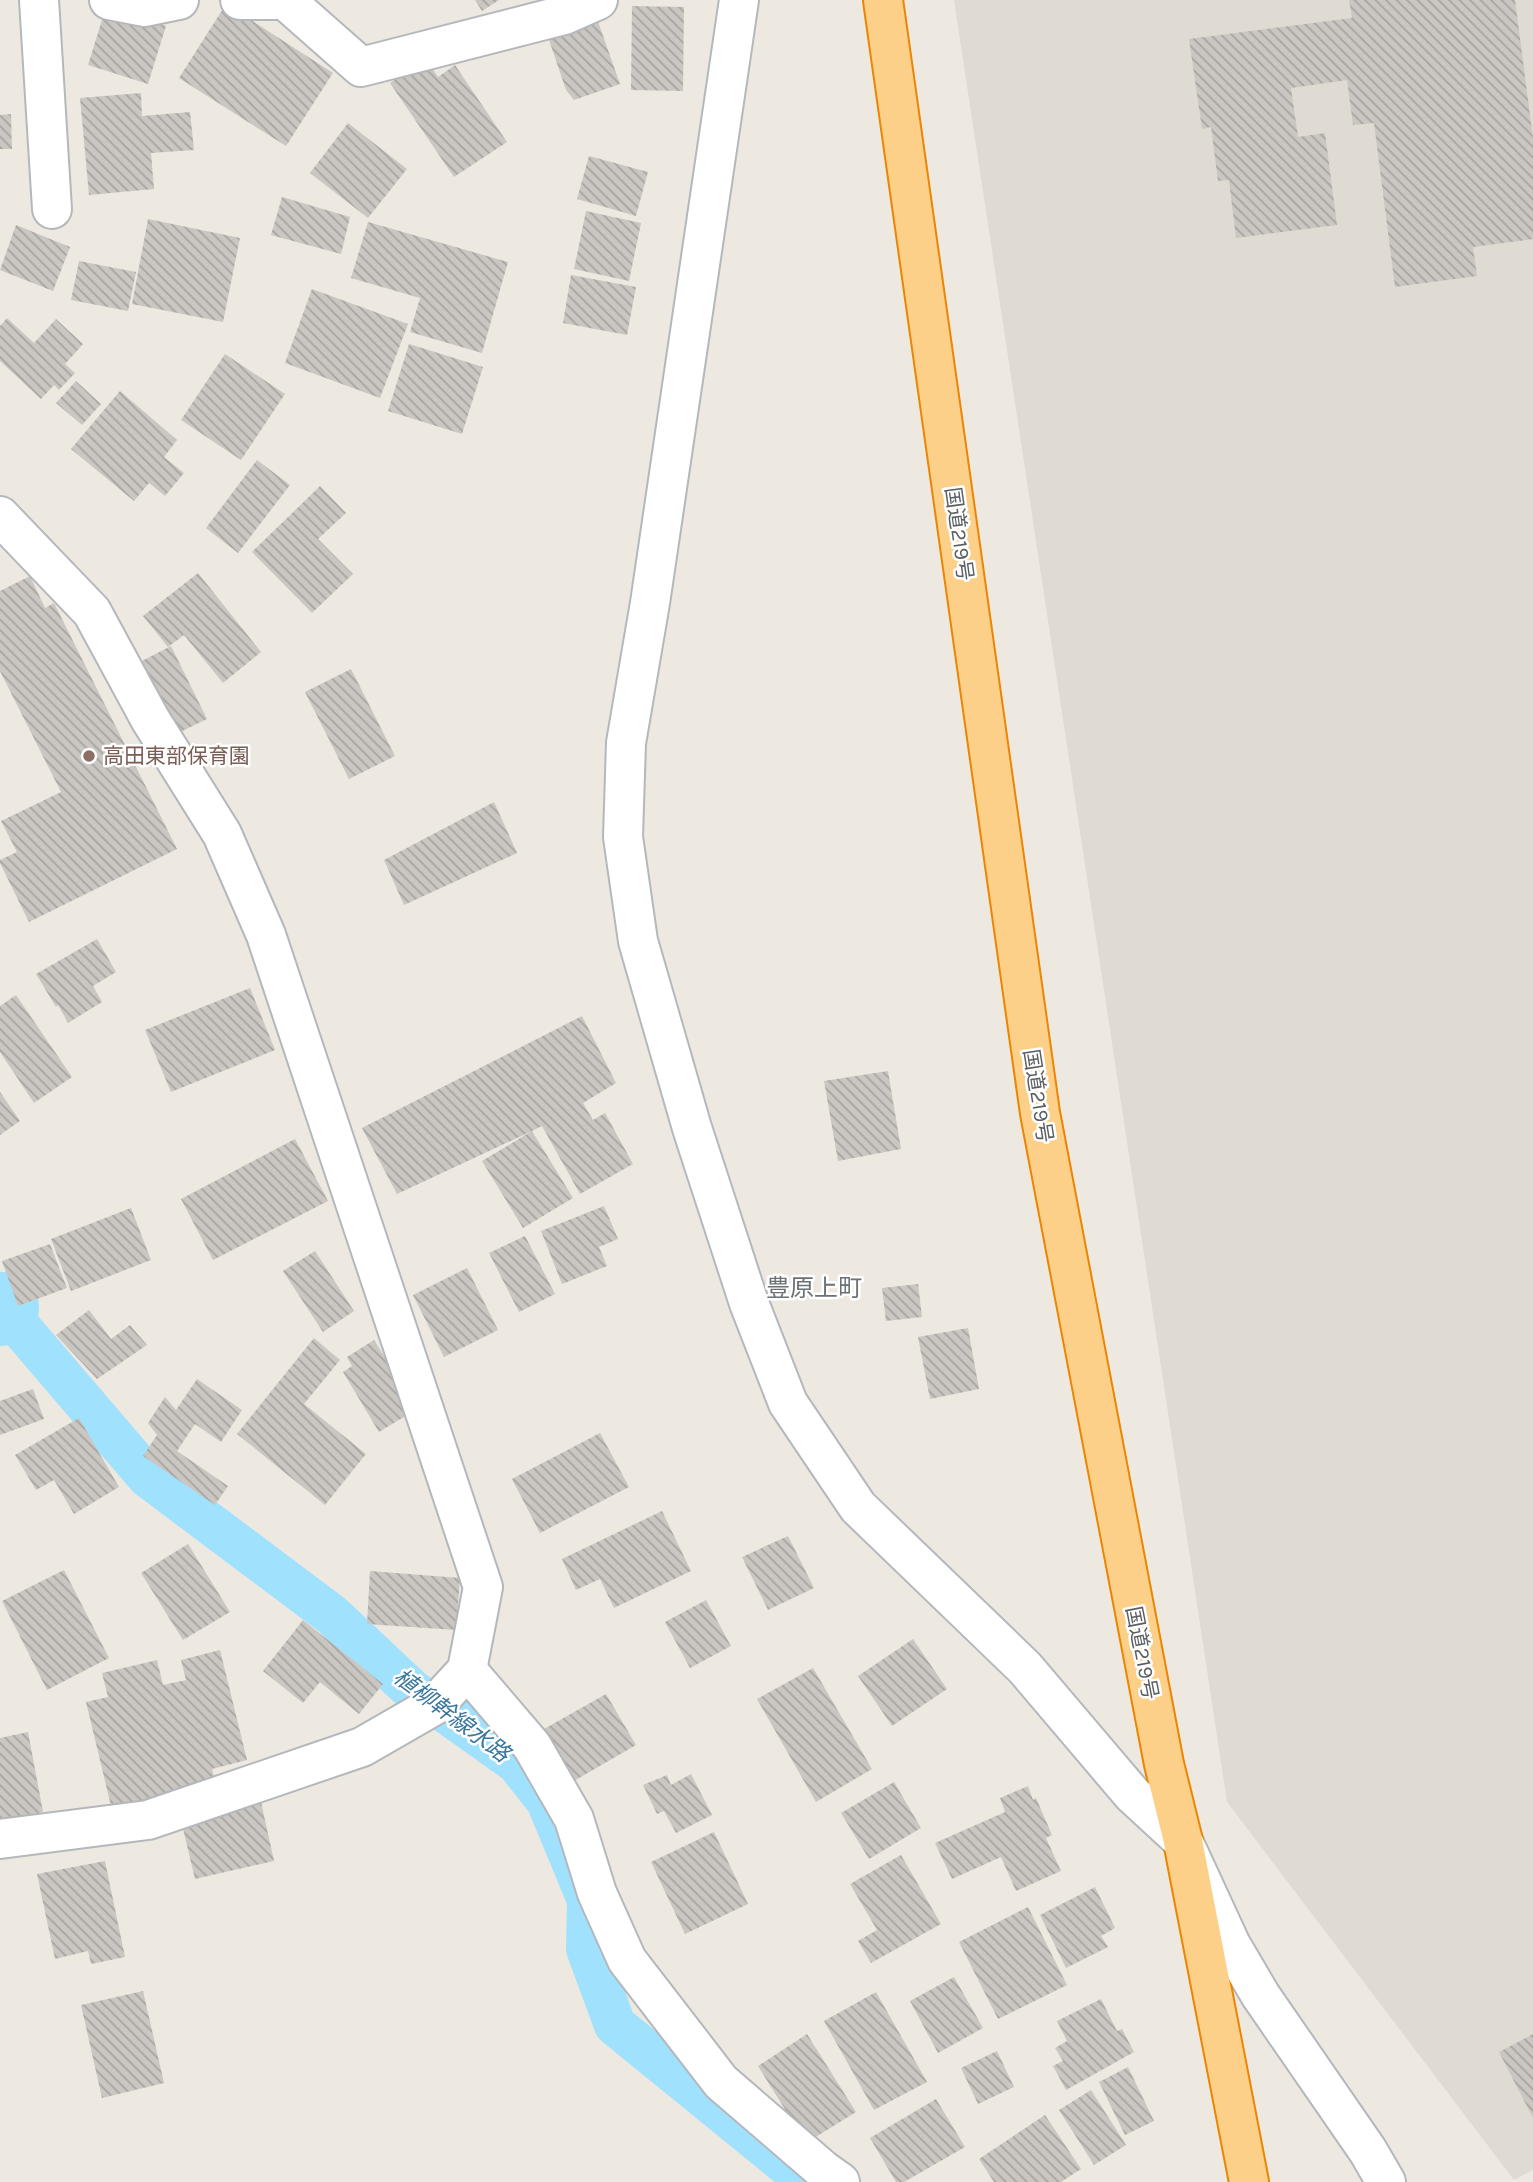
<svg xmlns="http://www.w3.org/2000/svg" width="1533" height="2182" viewBox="0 0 1533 2182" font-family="Karla,'Noto Sans JP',sans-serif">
  <defs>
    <pattern id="building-back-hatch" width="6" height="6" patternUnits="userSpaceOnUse" patternTransform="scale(1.75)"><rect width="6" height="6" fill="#cac6c1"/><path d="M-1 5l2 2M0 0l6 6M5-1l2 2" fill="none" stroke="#a7a4a0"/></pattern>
  </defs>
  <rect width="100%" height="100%" fill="#ede9e1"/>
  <polygon fill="#dfdad2" points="954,0 1533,0 1533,2170 1514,2180 1227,1802"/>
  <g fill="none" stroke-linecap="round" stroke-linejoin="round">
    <polyline stroke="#a0e1fe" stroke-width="42" points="0,1304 148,1477 332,1615 413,1691 448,1714 517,1763 547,1801 588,1900 587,1949 615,2025 808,2182"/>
    <polyline stroke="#a0e1fe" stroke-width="72" points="0,1310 3,1308"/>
  </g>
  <g fill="url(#building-back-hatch)">
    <polygon points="475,0 499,0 482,11"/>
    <polygon points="1349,0 1515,0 1533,138 1533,239 1473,247 1477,276 1395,287 1374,123 1353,125 1347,80 1291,88 1298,137 1325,133 1337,225 1236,238 1229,180 1218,181 1211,127 1202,129 1189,39 1352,18"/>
    <polygon points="226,4 333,73 286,146 179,78"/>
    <polygon points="632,6 684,7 683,91 631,90"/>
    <polygon points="106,7 166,26 148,84 88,65"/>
    <polygon points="595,13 620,84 574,100 566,90 546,31"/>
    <polygon points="426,59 438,77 455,65 507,142 454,177 390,83"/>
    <polygon points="141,93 142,116 190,112 194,150 151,153 154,189 89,195 80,98"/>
    <polygon points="11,114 12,149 0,149 0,115"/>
    <polygon points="348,123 407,169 368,218 310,173"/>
    <polygon points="589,156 648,172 636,216 577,199"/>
    <polygon points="282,197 350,217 341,254 271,235"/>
    <polygon points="586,211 641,223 629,281 574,269"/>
    <polygon points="148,219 240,238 223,322 132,304"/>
    <polygon points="368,222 508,262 482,353 410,332 420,298 351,278"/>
    <polygon points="16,225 70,247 53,291 0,270"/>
    <polygon points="79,261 136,272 128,311 71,300"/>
    <polygon points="571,275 636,287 627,335 563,323"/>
    <polygon points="312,289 408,324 380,398 285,363"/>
    <polygon points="7,318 34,343 56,319 83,344 65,364 75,373 59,390 54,385 41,399 0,361 0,326"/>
    <polygon points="409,344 483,367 462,434 388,411"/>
    <polygon points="225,354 285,394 241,460 181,420"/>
    <polygon points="76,381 101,404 82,425 56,403"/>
    <polygon points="120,391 177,440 164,457 184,473 165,496 149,483 134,501 71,449"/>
    <polygon points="257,460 290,485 238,553 206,528"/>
    <polygon points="320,486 346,513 318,539 353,574 312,613 252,552"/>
    <polygon points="198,573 261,652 223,683 184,635 168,647 143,616"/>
    <polygon points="30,576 45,608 54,603 177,849 29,922 0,863 0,860 17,852 1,821 61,792 0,671 0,591"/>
    <polygon points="171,646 207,719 174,735 138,663"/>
    <polygon points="351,669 395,756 349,779 305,692"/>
    <polygon points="494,802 517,853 404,905 384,860"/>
    <polygon points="97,939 116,972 93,986 102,1002 68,1023 58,1005 56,1007 36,974"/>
    <polygon points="250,988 275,1050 171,1092 145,1030"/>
    <polygon points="16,995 72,1077 34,1103 0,1052 0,1006"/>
    <polygon points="582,1016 616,1083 583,1103 593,1120 605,1113 633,1164 580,1194 542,1126 532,1131 573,1198 523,1228 482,1161 532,1131 397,1194 362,1128"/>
    <polygon points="888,1071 901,1149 838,1161 824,1081"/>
    <polygon points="0,1092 20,1121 0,1135"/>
    <polygon points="295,1139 328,1201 213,1260 181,1199"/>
    <polygon points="604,1206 618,1239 599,1247 607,1266 562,1284 541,1231"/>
    <polygon points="131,1208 151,1260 71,1291 51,1239"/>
    <polygon points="525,1236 555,1294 519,1312 489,1253"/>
    <polygon points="50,1244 67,1288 18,1306 2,1261"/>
    <polygon points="315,1251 354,1311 323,1332 283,1271"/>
    <polygon points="467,1268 498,1330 444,1357 413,1295"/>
    <polygon points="918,1284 922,1317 886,1321 882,1288"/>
    <polygon points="89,1310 111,1339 130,1325 147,1345 97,1379 56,1335"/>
    <polygon points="968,1328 979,1389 930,1399 918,1337"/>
    <polygon points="314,1338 340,1360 304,1404 366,1454 325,1505 237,1434"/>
    <polygon points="374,1340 417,1409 379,1432 343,1372 352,1366 347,1357"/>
    <polygon points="197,1379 242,1410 221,1442 195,1424 177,1451 228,1486 215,1505 143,1456 157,1435 148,1423 165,1397 176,1410"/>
    <polygon points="33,1389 44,1419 0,1435 0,1401"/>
    <polygon points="79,1418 119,1487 74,1514 54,1480 36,1490 15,1455"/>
    <polygon points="600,1433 629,1487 540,1533 512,1479"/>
    <polygon points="662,1511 691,1571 614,1608 600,1579 576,1590 562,1559"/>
    <polygon points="788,1536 814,1588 768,1610 742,1557"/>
    <polygon points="188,1544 230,1612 183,1640 141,1573"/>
    <polygon points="64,1570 109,1658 47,1690 2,1601"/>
    <polygon points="370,1571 460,1578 456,1630 367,1624"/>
    <polygon points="706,1600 731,1646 690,1668 665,1622"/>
    <polygon points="303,1620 383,1684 359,1714 320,1682 303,1703 263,1671"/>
    <polygon points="913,1639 947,1689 892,1726 858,1676"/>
    <polygon points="220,1650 247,1760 212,1769 216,1785 112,1810 86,1702 108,1697 102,1673 157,1660 163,1685 186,1680 181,1660"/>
    <polygon points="813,1668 872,1769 816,1802 757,1699"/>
    <polygon points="606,1694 636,1745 567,1785 537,1733"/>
    <polygon points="28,1732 43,1812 0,1820 0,1738"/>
    <polygon points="691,1774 712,1815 676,1833 664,1811 657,1814 643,1785 667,1775 671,1785"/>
    <polygon points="894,1782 921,1828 869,1859 841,1813"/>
    <polygon points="1028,1786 1033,1800 1036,1798 1052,1835 1046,1838 1061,1871 1016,1891 1001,1857 952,1879 935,1843 1005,1812 1000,1798"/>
    <polygon points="261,1802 274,1861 195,1879 181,1820"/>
    <polygon points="714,1832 748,1904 685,1934 651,1862"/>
    <polygon points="901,1855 941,1924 871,1963 858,1941 877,1930 850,1884"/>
    <polygon points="105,1861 125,1957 91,1964 88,1951 55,1959 37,1874"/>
    <polygon points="1095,1887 1115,1928 1101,1936 1108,1947 1066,1968 1040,1915"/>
    <polygon points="1028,1907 1067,1985 998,2019 959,1942"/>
    <polygon points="954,1977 983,2028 938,2053 910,2001"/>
    <polygon points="143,1991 164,2083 102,2098 81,2005"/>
    <polygon points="876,1992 927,2082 874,2110 824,2021"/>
    <polygon points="1101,1999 1117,2031 1122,2029 1134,2052 1066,2090 1053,2066 1063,2061 1055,2048 1067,2041 1057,2021"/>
    <polygon points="807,2034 856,2112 806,2143 758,2066"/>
    <polygon points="1533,2034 1533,2118 1499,2052"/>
    <polygon points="997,2051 1014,2087 978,2104 961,2068"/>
    <polygon points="1128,2067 1154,2121 1125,2135 1099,2082"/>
    <polygon points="1091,2090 1126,2145 1094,2165 1059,2110"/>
    <polygon points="936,2099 965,2147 904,2182 896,2182 870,2138"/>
    <polygon points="1045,2115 1081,2169 1061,2182 994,2182 979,2159"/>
  </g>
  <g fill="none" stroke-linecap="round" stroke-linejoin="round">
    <defs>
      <g id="street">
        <polyline points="39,0 52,209"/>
        <polyline points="109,0 145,7 179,0"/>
        <polyline points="240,0 275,0"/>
        <polyline points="285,0 361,67 564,15 598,0"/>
        <polyline points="739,0 650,603 626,743 623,837 638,941 692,1128 749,1303 788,1403 858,1507 1025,1668 1132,1794 1183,1841 1231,1945 1261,1996 1368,2151 1386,2182"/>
        <polyline points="0,516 92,612 150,719 222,834 266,935 483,1587 467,1670 435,1705 362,1747 148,1820 0,1839"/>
        <polyline points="467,1670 532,1746 574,1819 597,1893 627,1960 721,2082 823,2170 840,2182"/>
      </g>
      <polyline id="highway" points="883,0 1040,1113 1164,1764 1183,1841 1249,2182"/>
    </defs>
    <use href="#street" stroke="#b4b8bc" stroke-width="42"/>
    <use href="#highway" stroke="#ec8502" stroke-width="42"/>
    <use href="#street" stroke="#fff" stroke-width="38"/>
    <use href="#highway" stroke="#fcd089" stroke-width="38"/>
  </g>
  <circle fill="#8d6e63" stroke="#fff" stroke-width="2.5" cx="89" cy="756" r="7"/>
  <g text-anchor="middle" stroke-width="5" stroke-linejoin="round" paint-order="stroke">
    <g font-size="21" fill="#5a5f62" stroke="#fff">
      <text transform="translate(959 534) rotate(82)" y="7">国道219号</text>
      <text transform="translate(1038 1096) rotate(81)" y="7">国道219号</text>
      <text transform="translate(1142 1653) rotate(79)" y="7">国道219号</text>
    </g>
    <g font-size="21" fill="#785e54" stroke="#fff" text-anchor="start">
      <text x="103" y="763">高田東部保育園</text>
    </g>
    <g font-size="23" font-style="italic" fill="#39779e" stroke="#fff">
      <text transform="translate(452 1715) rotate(37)" y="8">植柳幹線水路</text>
    </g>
    <g font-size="24" fill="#6b7174" stroke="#fff">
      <text x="814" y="1296">豊原上町</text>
    </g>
  </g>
</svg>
